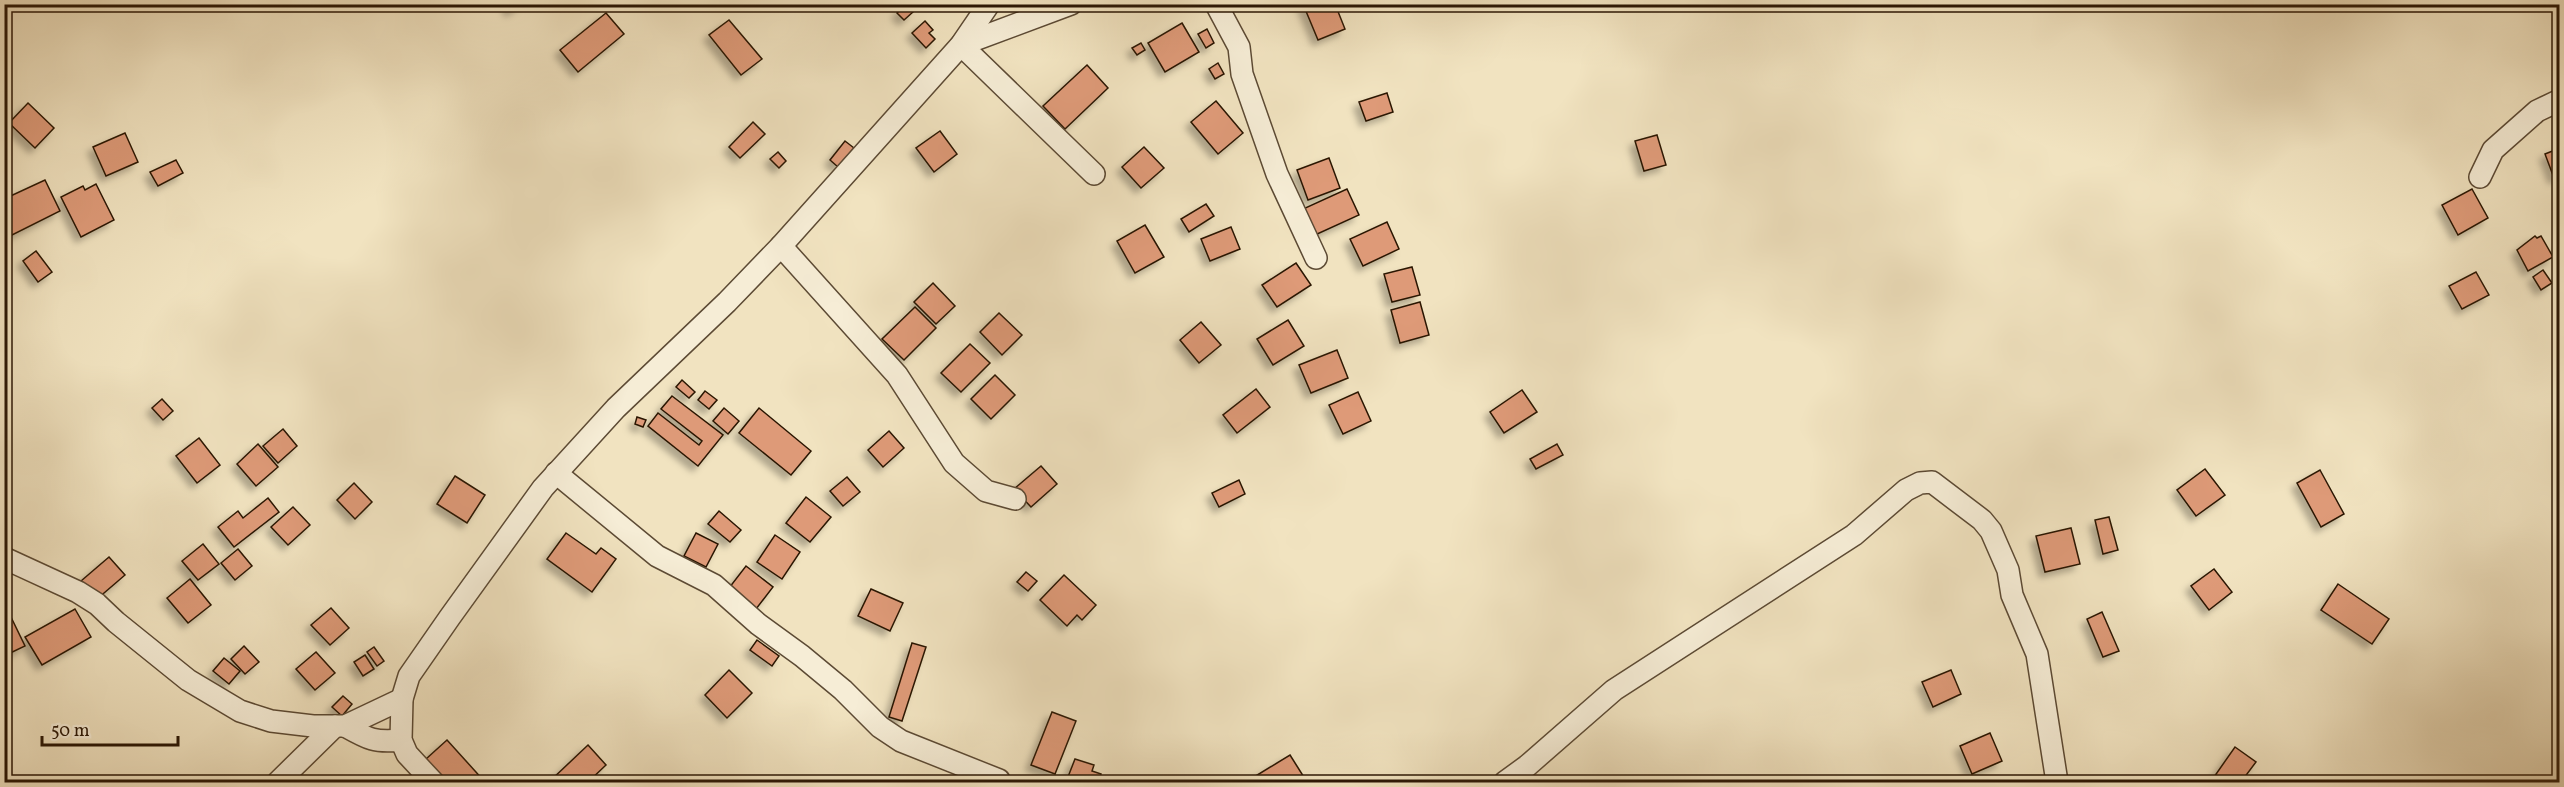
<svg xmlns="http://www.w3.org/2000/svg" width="2564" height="787" viewBox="0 0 2564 787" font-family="Vollkorn,serif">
  <defs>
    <filter id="shadow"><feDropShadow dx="-5.5" dy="5.5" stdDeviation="3" flood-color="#0004"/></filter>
  </defs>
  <rect width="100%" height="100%" fill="#f1e3c0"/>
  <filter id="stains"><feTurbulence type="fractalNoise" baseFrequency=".00333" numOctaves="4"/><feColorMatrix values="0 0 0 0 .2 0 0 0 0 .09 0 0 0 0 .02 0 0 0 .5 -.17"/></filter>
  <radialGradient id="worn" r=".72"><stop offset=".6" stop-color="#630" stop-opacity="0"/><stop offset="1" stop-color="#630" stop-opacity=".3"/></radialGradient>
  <g fill="#de9a78" stroke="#2b1705" stroke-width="1.5" filter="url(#shadow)">
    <polygon points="507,4 522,4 511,11"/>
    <polygon points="906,4 913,12 904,20 897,13"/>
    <polygon points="1303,4 1335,4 1345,29 1318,40"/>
    <polygon points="606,13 624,34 578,72 560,50"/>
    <polygon points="729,20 762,59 741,75 709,35"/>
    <polygon points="925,21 933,30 929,33 935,39 926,48 912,33"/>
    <polygon points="1182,23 1199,52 1165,72 1148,43"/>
    <polygon points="1207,29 1214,43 1206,48 1198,34"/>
    <polygon points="1141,43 1145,50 1137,55 1132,48"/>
    <polygon points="1218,63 1224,74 1215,79 1209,69"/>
    <polygon points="1087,65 1108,88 1065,129 1043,106"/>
    <polygon points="1387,93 1393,112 1366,121 1359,102"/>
    <polygon points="1216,101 1243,133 1218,154 1191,122"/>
    <polygon points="28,103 54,128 35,148 9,123"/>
    <polygon points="753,122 765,134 740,158 729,147"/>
    <polygon points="940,131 957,154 934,172 916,148"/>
    <polygon points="125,133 138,162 106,176 93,147"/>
    <polygon points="1657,135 1666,165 1644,171 1635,141"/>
    <polygon points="845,141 854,148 838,167 830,160"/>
    <polygon points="1144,147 1164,168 1141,188 1122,167"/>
    <polygon points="2560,148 2560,176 2554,178 2545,154"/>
    <polygon points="778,152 786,161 779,168 770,159"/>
    <polygon points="1329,158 1340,188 1308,200 1297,170"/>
    <polygon points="176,160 183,173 158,186 150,172"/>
    <polygon points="45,180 60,211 8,237 4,230 4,199"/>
    <polygon points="96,184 114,220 81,237 61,197 83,186 85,190"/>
    <polygon points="1347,189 1359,215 1315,235 1303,209"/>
    <polygon points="2472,189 2488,218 2458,235 2442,205"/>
    <polygon points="1206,204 1214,216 1189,232 1181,219"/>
    <polygon points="1387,222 1399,249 1363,266 1350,239"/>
    <polygon points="1145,225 1164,257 1135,273 1117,241"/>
    <polygon points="1231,227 1240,249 1210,261 1201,239"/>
    <polygon points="2535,236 2537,238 2541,236 2553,257 2528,271 2517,250"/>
    <polygon points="36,251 52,272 38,282 23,261"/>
    <polygon points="1296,263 1311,285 1277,307 1262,285"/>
    <polygon points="1412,267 1420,295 1392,302 1384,274"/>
    <polygon points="2543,270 2552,283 2541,290 2533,277"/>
    <polygon points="2476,272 2489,295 2462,309 2449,286"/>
    <polygon points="933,283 955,306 936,324 914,302"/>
    <polygon points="1420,302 1429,335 1400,343 1391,310"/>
    <polygon points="915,307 936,328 904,360 882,339"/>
    <polygon points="999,313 1022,335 1002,355 980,332"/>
    <polygon points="1288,320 1304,346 1273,365 1257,339"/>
    <polygon points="1201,322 1221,345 1199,363 1180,340"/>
    <polygon points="970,344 990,363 961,392 941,373"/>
    <polygon points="1337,350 1348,378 1311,393 1299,365"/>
    <polygon points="995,375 1015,395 991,419 971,399"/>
    <polygon points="682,380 695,392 689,398 676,387"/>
    <polygon points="1256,389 1270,407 1237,433 1223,415"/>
    <polygon points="1522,390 1537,412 1504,433 1490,412"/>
    <polygon points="705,391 717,400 709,409 698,400"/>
    <polygon points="1358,392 1371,421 1343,434 1329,405"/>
    <polygon points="672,396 723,435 698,466 648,426 658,413 699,445 702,441 661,409"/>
    <polygon points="162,399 173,411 163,420 152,408"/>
    <polygon points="724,408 739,421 728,434 713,421"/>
    <polygon points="759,408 811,451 791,475 739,433"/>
    <polygon points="637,417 646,420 643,427 635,424"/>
    <polygon points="283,429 297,446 278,463 263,446"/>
    <polygon points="889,431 904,448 883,467 868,450"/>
    <polygon points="199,438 220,465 197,483 176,456"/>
    <polygon points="258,444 278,467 256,486 237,464"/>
    <polygon points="1557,444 1563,455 1536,469 1530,459"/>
    <polygon points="1041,466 1057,484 1031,507 1014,489"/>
    <polygon points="2205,469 2225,495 2196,516 2177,490"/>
    <polygon points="2320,470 2344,514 2321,527 2297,483"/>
    <polygon points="455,476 485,495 467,523 437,504"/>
    <polygon points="847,477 860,492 843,506 830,491"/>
    <polygon points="1239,480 1245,494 1219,507 1212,493"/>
    <polygon points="354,483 372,502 355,519 337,500"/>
    <polygon points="806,497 831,517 810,542 786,523"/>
    <polygon points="268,498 279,512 234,547 218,527 238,511 243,518"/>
    <polygon points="293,507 310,525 288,545 271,527"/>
    <polygon points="719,511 741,530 730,542 708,524"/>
    <polygon points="2109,517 2118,550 2103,554 2095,520"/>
    <polygon points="2071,528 2080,564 2045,572 2036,536"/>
    <polygon points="566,533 596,554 601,548 616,559 592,592 547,559"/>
    <polygon points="696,533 718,544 706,567 684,556"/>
    <polygon points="775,535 800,552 782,579 757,562"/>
    <polygon points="203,544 219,564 198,580 182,561"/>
    <polygon points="238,549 252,566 235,580 221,563"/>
    <polygon points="109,557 125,575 97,599 81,581"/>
    <polygon points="746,566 773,587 756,609 729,588"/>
    <polygon points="2214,569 2232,592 2209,610 2191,586"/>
    <polygon points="1026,572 1037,581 1028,591 1017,582"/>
    <polygon points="1064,575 1096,605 1082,620 1077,615 1067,626 1040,600"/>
    <polygon points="190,579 211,605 188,623 167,598"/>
    <polygon points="2338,584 2389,619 2372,644 2321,610"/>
    <polygon points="871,589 903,603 890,631 858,616"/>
    <polygon points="331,608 349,628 330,645 311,625"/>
    <polygon points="75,609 91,637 42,665 25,637"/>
    <polygon points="2102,612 2119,651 2103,657 2087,619"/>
    <polygon points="9,613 25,646 4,656 4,615"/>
    <polygon points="757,640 779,656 772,666 750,650"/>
    <polygon points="912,643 926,647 902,721 889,717"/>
    <polygon points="244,646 259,662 245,674 231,659"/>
    <polygon points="374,647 384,661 377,666 367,652"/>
    <polygon points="316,652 335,673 315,690 296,669"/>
    <polygon points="365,655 374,669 363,676 354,662"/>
    <polygon points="224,658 240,671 229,684 213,671"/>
    <polygon points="729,670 752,693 727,718 705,695"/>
    <polygon points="1951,670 1961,694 1933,707 1922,682"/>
    <polygon points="343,696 352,704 342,716 332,707"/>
    <polygon points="1052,712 1076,721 1055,774 1031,765"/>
    <polygon points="1990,733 2002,761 1972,774 1960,746"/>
    <polygon points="447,740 485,782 447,782 426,759"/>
    <polygon points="588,745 606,765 588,782 549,782"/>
    <polygon points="2235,747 2256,762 2241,782 2222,782 2214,777"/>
    <polygon points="1290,755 1307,782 1258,782 1254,777"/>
    <polygon points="1075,759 1094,765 1092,771 1101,774 1098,782 1066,782"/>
  </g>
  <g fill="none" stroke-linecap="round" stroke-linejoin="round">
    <defs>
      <g id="minor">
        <polyline points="1071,4 961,45 1094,174"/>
        <polyline points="1216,4 1239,47 1242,74 1277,174 1316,258"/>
        <polyline points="2480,177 2493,150 2537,111 2560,100"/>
        <polyline points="781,246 897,375 954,463 986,491 1015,499"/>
        <polyline points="556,473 657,556 714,585 758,624 802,656 843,690 880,727 901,741 999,780"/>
        <polyline points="4,558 78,592 97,604 116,622 188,680 240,711 271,721 313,726 345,726 402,699"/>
        <path d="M345 726C368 739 375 743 401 740"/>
        <polyline points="278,782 335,726"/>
        <polyline points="433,782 407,754 401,740 402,699 409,676 450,617 543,488 616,408 727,302 781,246 961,45 989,4"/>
        <polyline points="1505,782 1527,766 1614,690 1854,535 1906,490 1920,483 1932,482 1982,520 1991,531 2008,570 2012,595 2037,654 2057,782"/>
      </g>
    </defs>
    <use href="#minor" stroke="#5c4a34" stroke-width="24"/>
    <use href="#minor" stroke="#f6edd6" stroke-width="21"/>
  </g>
  <rect width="2564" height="787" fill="none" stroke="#f1e3c0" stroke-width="24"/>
  <rect x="6" y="6" width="2552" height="775" fill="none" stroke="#2b1705" stroke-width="3"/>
  <rect x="12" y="12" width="2540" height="763" fill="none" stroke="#2b1705" stroke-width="1.5"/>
  <path d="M42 736v9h136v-9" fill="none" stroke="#2b1705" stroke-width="3"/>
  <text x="51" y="736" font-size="18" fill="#2b1705" stroke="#f6edd6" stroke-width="4.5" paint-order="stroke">50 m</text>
  <rect width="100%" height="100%" filter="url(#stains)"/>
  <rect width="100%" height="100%" fill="url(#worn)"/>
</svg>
